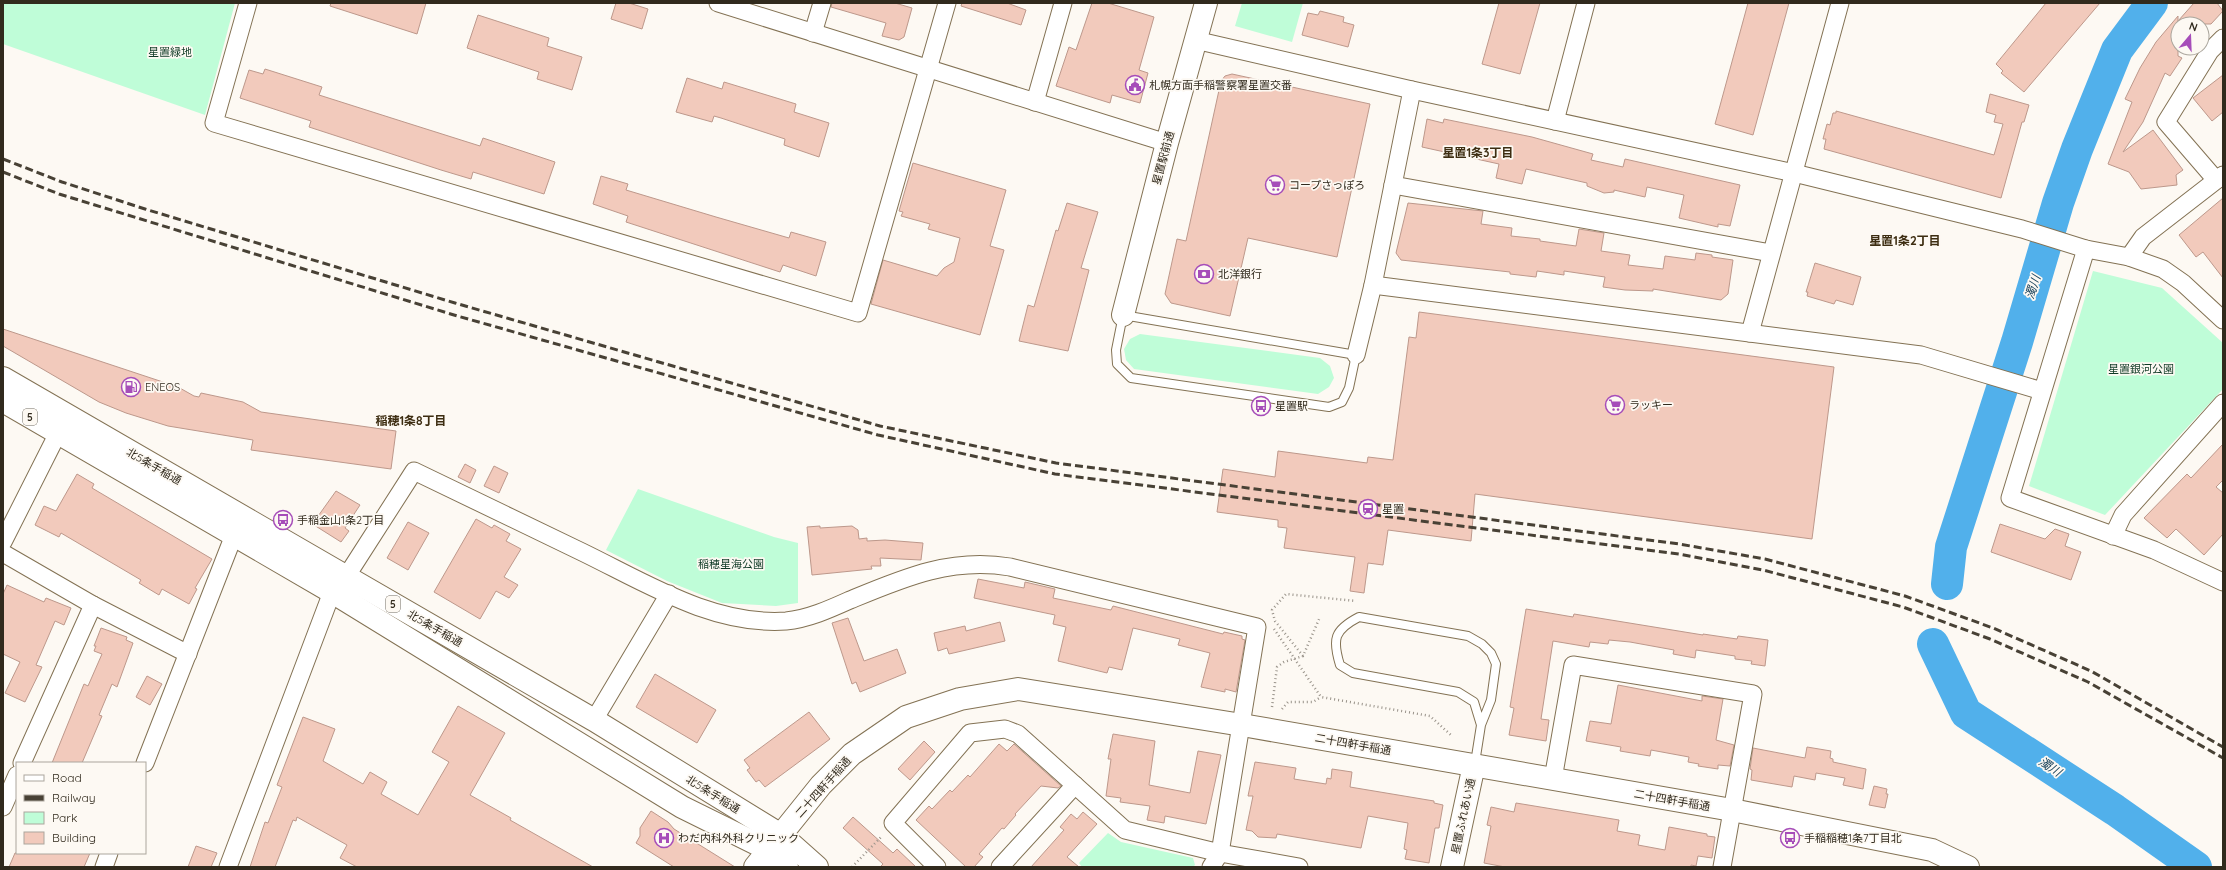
<svg xmlns="http://www.w3.org/2000/svg" width="2226" height="870" viewBox="0 0 2226 870" font-family="Quicksand,'Noto Sans JP',sans-serif">
  <rect width="100%" height="100%" fill="#fdf9f3"/>
  <g fill="#bffdd8">
    <polygon points="3,3 235,3 205,115 3,44"/>
    <polygon points="1242,3 1303,3 1292,42 1235,26"/>
    <polygon points="2093,271 2162,288 2223,343 2223,389 2105,515 2029,486"/>
    <polygon points="1140,334 1320,358 1330,366 1334,378 1329,387 1318,394 1134,369 1126,360 1124,349 1130,339"/>
    <polygon points="638,489 774,537 798,543 798,603 776,606 722,603 667,581 606,550"/>
    <polygon points="1108,833 1121,842 1193,858 1195,865 1193,867 1082,867 1079,863"/>
  </g>
  <g fill="none" stroke-linecap="round" stroke-linejoin="round">
    <g stroke="#51b0eb" stroke-width="32">
      <polyline points="1947,584 1951,547 2017,342 2058,203 2077,149 2117,50 2152,3"/>
      <polyline points="1933,644 1966,713 2115,810 2196,867"/>
    </g>
  </g>
  <g fill="#f2cabc" stroke="#bd988b">
    <polygon points="331,3 426,3 417,34 330,6"/>
    <polygon points="616,3 629,3 648,9 642,29 611,19"/>
    <polygon points="832,3 895,3 912,8 904,37 899,40 882,36 886,23 831,7"/>
    <polygon points="962,3 1007,3 1026,10 1021,25 961,6"/>
    <polygon points="1092,3 1108,3 1154,17 1139,70 1148,73 1140,103 1112,95 1110,103 1056,86 1069,47 1076,50"/>
    <polygon points="1499,3 1540,3 1520,74 1482,64"/>
    <polygon points="1748,3 1789,3 1753,135 1715,124"/>
    <polygon points="2046,3 2100,3 2024,92 2001,73 2003,71 1996,64"/>
    <polygon points="2194,3 2217,3 2223,11 2211,24 2178,24 2178,56 2182,58 2170,76 2165,73 2143,122 2123,152 2153,130 2183,170 2176,175 2177,185 2141,189 2129,172 2108,164 2132,102 2125,99 2140,68 2156,42 2178,16 2178,21"/>
    <polygon points="1320,11 1344,17 1343,22 1354,25 1348,47 1302,35 1308,13 1318,15"/>
    <polygon points="478,15 549,38 547,46 582,57 572,90 537,79 539,72 467,48"/>
    <polygon points="265,69 322,87 319,95 404,122 480,146 483,138 555,162 544,194 473,172 471,179 441,170 309,127 311,121 240,98 249,70 263,74"/>
    <polygon points="1232,74 1370,104 1337,257 1248,238 1230,316 1171,303 1165,294 1177,239 1186,241 1221,81 1225,76"/>
    <polygon points="2223,75 2223,112 2212,121 2193,98"/>
    <polygon points="687,78 722,89 724,82 796,104 794,112 829,123 819,157 784,145 785,139 721,118 714,116 712,122 676,112"/>
    <polygon points="1990,94 2029,105 2024,122 2022,122 2001,198 1824,149 1826,139 1823,139 1827,124 1830,125 1833,113 1836,113 1836,111 1994,155 2003,124 1994,122 1996,115 1986,112"/>
    <polygon points="1427,119 1443,123 1444,119 1532,137 1593,154 1591,160 1623,167 1625,159 1740,185 1730,226 1718,224 1718,227 1679,218 1684,195 1647,187 1645,197 1614,190 1614,192 1604,193 1587,186 1587,183 1526,169 1522,184 1496,178 1499,164 1422,147"/>
    <polygon points="913,163 1006,190 990,246 1004,250 980,335 871,304 883,260 937,276 944,268 954,262 960,238 928,229 930,224 901,216 903,212 899,211"/>
    <polygon points="601,176 628,184 626,190 716,217 789,238 791,232 826,242 816,276 783,265 780,272 626,222 628,216 593,204"/>
    <polygon points="2223,198 2223,278 2203,252 2196,257 2179,235"/>
    <polygon points="1067,203 1098,212 1081,268 1089,270 1068,351 1019,341 1028,305 1034,307 1056,230 1058,231"/>
    <polygon points="1408,203 1483,211 1481,224 1512,228 1511,236 1540,239 1540,241 1576,246 1579,229 1604,233 1601,251 1630,255 1628,265 1663,269 1665,256 1695,260 1696,253 1712,255 1712,257 1733,260 1728,294 1721,300 1653,289 1653,291 1625,290 1603,287 1605,277 1564,271 1564,275 1537,271 1536,277 1510,274 1510,272 1401,260 1396,253"/>
    <polygon points="1815,263 1861,277 1853,305 1836,300 1834,304 1807,296 1808,292 1806,292"/>
    <polygon points="1419,312 1834,367 1812,539 1475,494 1471,541 1388,530 1383,565 1368,563 1364,593 1350,591 1355,557 1284,548 1287,528 1278,527 1278,520 1217,512 1223,469 1275,477 1278,451 1367,463 1368,457 1393,460 1409,337 1416,338"/>
    <polygon points="3,329 178,387 194,396 199,397 201,393 243,402 261,412 396,431 391,469 251,450 253,440 168,426 126,413 99,402 3,346"/>
    <polygon points="2223,444 2223,480 2216,487 2223,493 2223,534 2204,555 2176,529 2167,538 2144,518 2187,474 2191,478"/>
    <polygon points="465,464 476,470 470,483 458,477"/>
    <polygon points="494,466 508,473 499,493 484,486"/>
    <polygon points="77,474 94,484 92,488 212,559 195,588 197,589 189,604 162,589 159,595 139,583 141,580 61,533 59,537 35,525 44,506 56,511"/>
    <polygon points="336,491 360,505 345,528 349,531 341,542 314,525 316,519"/>
    <polygon points="476,519 492,528 494,525 510,534 506,541 521,549 504,577 518,585 509,598 496,591 480,619 434,592"/>
    <polygon points="408,522 429,533 408,570 387,558"/>
    <polygon points="2000,524 2045,539 2055,529 2069,534 2065,546 2081,552 2071,580 1991,552"/>
    <polygon points="820,526 820,528 852,526 858,530 859,539 867,538 867,541 885,540 923,543 921,560 880,558 881,566 871,566 872,569 812,575 807,527"/>
    <polygon points="978,579 1024,588 1025,582 1055,589 1053,598 1111,610 1113,606 1223,634 1224,632 1242,636 1242,639 1245,640 1236,692 1225,689 1225,692 1201,687 1210,653 1178,645 1180,639 1133,628 1122,670 1109,667 1107,673 1058,661 1066,627 1053,624 1055,615 974,598"/>
    <polygon points="7,585 44,602 46,598 71,608 64,625 55,621 36,665 42,667 25,702 5,693 20,662 3,654 3,594"/>
    <polygon points="1526,609 1573,617 1574,614 1703,635 1703,634 1737,639 1738,636 1768,640 1765,666 1751,664 1752,661 1735,659 1735,656 1696,650 1695,658 1673,654 1674,650 1630,642 1609,640 1608,644 1590,642 1589,647 1553,641 1541,719 1549,720 1546,741 1509,735 1514,708 1510,707"/>
    <polygon points="848,618 864,661 897,649 906,673 860,692 856,682 852,684 832,623"/>
    <polygon points="1000,622 1005,641 949,654 947,648 938,651 934,633 965,626 966,631"/>
    <polygon points="101,628 127,637 126,640 133,643 117,687 112,684 99,715 102,716 82,763 52,763 84,684 88,686 102,654 94,651 96,646 94,646"/>
    <polygon points="655,674 716,710 697,743 636,707"/>
    <polygon points="147,676 162,684 150,705 136,697"/>
    <polygon points="1618,685 1702,701 1702,696 1723,699 1716,740 1734,745 1730,766 1718,765 1718,769 1698,766 1699,764 1688,762 1689,757 1651,750 1650,756 1620,751 1621,747 1586,741 1590,721 1611,724"/>
    <polygon points="458,706 505,733 470,795 511,818 510,820 593,867 357,867 340,858 347,845 297,817 296,821 293,820 275,867 250,867 265,822 268,823 282,787 277,785 303,717 335,729 323,761 363,784 370,772 387,782 381,794 418,815 449,762 432,752"/>
    <polygon points="809,712 830,739 765,787 759,780 756,782 747,770 750,768 744,760"/>
    <polygon points="1113,734 1155,741 1149,785 1190,793 1198,751 1221,755 1206,824 1165,816 1164,823 1147,820 1150,806 1120,802 1121,798 1106,796 1111,759 1108,759"/>
    <polygon points="924,741 935,752 910,780 898,769"/>
    <polygon points="999,744 1007,751 1014,744 1061,786 1058,788 1041,786 1015,814 1016,815 1004,829 1002,828 979,854 983,857 974,867 966,867 916,820 929,806 932,809 950,790 952,792 968,775 970,777"/>
    <polygon points="1807,747 1831,751 1830,758 1833,759 1833,762 1866,769 1863,789 1843,785 1845,778 1816,773 1815,780 1794,776 1792,787 1751,780 1752,770 1750,769 1753,748 1805,758"/>
    <polygon points="1255,762 1296,768 1294,779 1326,784 1327,778 1331,779 1332,769 1352,772 1350,787 1434,801 1434,803 1443,805 1439,828 1435,828 1429,863 1405,859 1407,850 1404,849 1408,823 1368,816 1361,848 1277,834 1276,838 1258,837 1252,831 1246,830 1253,796 1248,796"/>
    <polygon points="1874,786 1887,789 1886,794 1888,794 1885,808 1869,805"/>
    <polygon points="1516,803 1619,820 1617,831 1640,835 1638,845 1665,850 1669,827 1707,834 1707,836 1715,837 1712,858 1698,856 1696,866 1691,865 1691,867 1505,867 1484,863 1491,826 1487,825 1491,807 1514,812"/>
    <polygon points="651,811 668,822 674,829 735,867 674,867 636,843 640,836 640,828"/>
    <polygon points="1083,812 1097,824 1067,857 1079,867 1031,867 1064,830 1060,827 1071,814 1077,819"/>
    <polygon points="853,817 893,853 897,849 916,867 880,867 883,864 843,828"/>
    <polygon points="196,846 217,853 211,867 188,867"/>
    <polygon points="15,853 90,853 84,867 9,867"/>
  </g>
  <g fill="none" stroke-linecap="round" stroke-linejoin="round">
    <defs>
      <g id="lane">
        <polygon points="1123,315 1356,355 1349,388 1342,402 1329,407 1131,378 1117,364 1116,350"/>
        <path d="M1475 763 1481 725 1491 700 1496 664 1491 653 1482 644 1468 636 1359 617C1334 630 1332 639 1340 665L1353 673 1458 692 1474 702 1481 725"/>
      </g>
      <g id="street">
        <polyline points="248,3 214,123 858,313 947,3"/>
        <polyline points="718,3 1167,143"/>
        <polyline points="813,33 822,3"/>
        <polyline points="1195,40 1412,90 1794,173 2022,229 2086,249 2129,257 2163,269 2183,283 2223,320"/>
        <polyline points="1035,102 1063,3"/>
        <polyline points="1555,121 1586,3"/>
        <polyline points="2216,180 2166,122 2210,51 2223,38"/>
        <polyline points="1393,185 1771,253"/>
        <polyline points="2086,249 2010,498 2154,550 2223,582"/>
        <polyline points="2129,257 2143,237 2223,175"/>
        <polyline points="1373,285 1921,355 2042,391"/>
        <polyline points="1750,333 1840,3"/>
        <polyline points="1356,355 1373,285 1412,90"/>
        <polyline points="2113,536 2123,515 2223,403"/>
        <polyline points="3,542 58,433"/>
        <polyline points="3,553 93,605 188,654"/>
        <path d="M346 577 414 471C470 498 526 525 582 552 646 583 713 626 786 621 808 619 830 609 850 600 903 578 951 557 1010 567L1257 627 1220 853 1211 867"/>
        <polyline points="594,720 669,594"/>
        <polyline points="22,763 93,605"/>
        <polyline points="145,763 234,535"/>
        <polyline points="1553,779 1573,665 1753,694 1722,867"/>
        <polyline points="3,807 17,775"/>
        <polyline points="104,867 109,853"/>
        <polyline points="228,867 332,592"/>
        <polyline points="937,867 893,823 970,733 1005,729 1018,734 1125,830 1220,853 1299,867"/>
        <polyline points="1000,867 1075,785"/>
      </g>
      <g id="secondary">
        <polyline points="1123,315 1167,143 1206,3"/>
        <polyline points="755,867 821,785 852,754 906,717 960,699 1018,689 1242,725 1732,810 1932,850 1968,867"/>
        <polyline points="1452,867 1474,765"/>
      </g>
      <g id="highway">
        <polyline points="3,378 594,720 781,835 817,867"/>
        <polyline points="3,401 332,592 682,807 769,850 787,867"/>
      </g>
    </defs>
    <use href="#lane" stroke="#837254" stroke-width="10"/>
    <use href="#street" stroke="#837254" stroke-width="19"/>
    <use href="#secondary" stroke="#837254" stroke-width="24"/>
    <use href="#highway" stroke="#837254" stroke-width="24"/>
    <g stroke="#989289" stroke-width="2.5" stroke-dasharray="1 3" stroke-linecap="butt">
      <polyline points="1274,629 1321,697 1430,716 1452,736"/>
      <polyline points="1303,656 1275,621 1272,610 1286,594 1356,601"/>
      <polyline points="1272,707 1277,667 1284,662 1303,656 1320,617"/>
      <polyline points="1282,709 1288,702 1313,702 1321,697"/>
      <polyline points="852,867 882,836"/>
    </g>
    <use href="#lane" stroke="#fff" stroke-width="8"/>
    <use href="#street" stroke="#fff" stroke-width="17"/>
    <use href="#secondary" stroke="#fff" stroke-width="22"/>
    <use href="#highway" stroke="#fff" stroke-width="22"/>
    <g stroke="#484135" stroke-width="3" stroke-dasharray="8 4" stroke-linecap="butt">
      <polyline points="3,159 62,182 145,209 455,303 880,426 1056,463 1679,544 1765,559 1905,596 1993,628 2091,671 2223,747"/>
      <polyline points="3,172 59,194 454,315 878,435 1055,474 1679,554 1763,570 1903,607 1990,639 2088,682 2223,758"/>
    </g>
  </g>
  <defs>
    <symbol id="civic-ring" viewBox="-11 -11 22 22"><circle r="9.5" fill="#fdf9f3" stroke="#a64db9" stroke-width="1.5"/><path d="M-.6-6.5H3V-4.5H.6V-3L4-1V1h2V6H-6V1h2V-1L-.6-3ZM-1.2 2.5V6h2.4V2.5Z" fill="#a64db9"/></symbol>
    <symbol id="supermarket-ring" viewBox="-11 -11 22 22"><circle r="9.5" fill="#fdf9f3" stroke="#a64db9" stroke-width="1.5"/><path d="M-6-5.5h2.5l.6 2H6L4.5 2H-2.5L-4.4-4H-6ZM-1.5 3.2a1.3 1.3 0 1 0 .1 0ZM3 3.2a1.3 1.3 0 1 0 .1 0Z" fill="#a64db9"/></symbol>
    <symbol id="bank-ring" viewBox="-11 -11 22 22"><circle r="9.5" fill="#fdf9f3" stroke="#a64db9" stroke-width="1.5"/><path d="M-6-4H6V4H-6ZM0-2.3a2.3 2.3 0 1 0 0 4.6a2.3 2.3 0 1 0 0-4.6Z" fill="#a64db9"/></symbol>
    <symbol id="fuel-ring" viewBox="-11 -11 22 22"><circle r="9.5" fill="#fdf9f3" stroke="#a64db9" stroke-width="1.5"/><path d="M-5.5-6h7V0h2V4h1.3V-2.5L3-4.5l.8-.8L6-3V5H2.5V1h-1V6h-7ZM-4.2-4.7v3.2H.2V-4.7Z" fill="#a64db9"/></symbol>
    <symbol id="bus-ring" viewBox="-11 -11 22 22"><circle r="9.5" fill="#fdf9f3" stroke="#a64db9" stroke-width="1.5"/><path d="M-5-6H5V4H4V6H2V4H-2V6H-4V4H-5ZM-3.5-4V0h7V-4ZM-3.5 1.2v1.5H-2V1.2ZM2 1.2v1.5H3.5V1.2Z" fill="#a64db9"/></symbol>
    <symbol id="station-ring" viewBox="-11 -11 22 22"><circle r="9.5" fill="#fdf9f3" stroke="#a64db9" stroke-width="1.5"/><path d="M-3-6H3Q5-6 5-4V2Q5 4 3 4L4.5 6H3L1.5 4h-3L-3 6H-4.5L-3 4Q-5 4-5 2V-4Q-5-6-3-6ZM-3.5-4v3h7v-3ZM-3.5 1v1.5H-2V1ZM2 1v1.5H3.5V1Z" fill="#a64db9"/></symbol>
    <symbol id="hospital-ring" viewBox="-11 -11 22 22"><circle r="9.5" fill="#fdf9f3" stroke="#a64db9" stroke-width="1.5"/><path d="M-5-5h3v3.5h4V-5h3V5h-3V1.5h-4V5h-3Z" fill="#a64db9"/></symbol>
  </defs>
  <g fill-rule="evenodd">
    <use href="#civic-ring" x="1124" y="74" width="22" height="22"/>
    <use href="#supermarket-ring" x="1264" y="174" width="22" height="22"/>
    <use href="#bank-ring" x="1193" y="263" width="22" height="22"/>
    <use href="#fuel-ring" x="120" y="376" width="22" height="22"/>
    <use href="#supermarket-ring" x="1604" y="394" width="22" height="22"/>
    <use href="#bus-ring" x="1250" y="395" width="22" height="22"/>
    <use href="#station-ring" x="1357" y="498" width="22" height="22"/>
    <use href="#bus-ring" x="272" y="509" width="22" height="22"/>
    <use href="#hospital-ring" x="653" y="827" width="22" height="22"/>
    <use href="#bus-ring" x="1779" y="827" width="22" height="22"/>
  </g>
  <g text-anchor="middle" stroke-width="3.5" stroke-linejoin="round" paint-order="stroke">
    <g fill="#fdf9f3" stroke="#6e685d" stroke-width="1">
      <rect x="23" y="409" width="14" height="16" rx="3"/>
      <rect x="386" y="596" width="14" height="16" rx="3"/>
    </g>
    <g font-size="10" font-weight="bold" fill="#312a1d">
      <text x="30" y="421">5</text>
      <text x="393" y="608">5</text>
    </g>
    <g font-size="11" fill="#0f3a25" stroke="#fdf9f3">
      <text x="170" y="56">星置緑地</text>
      <text x="2141" y="373">星置銀河公園</text>
      <text x="731" y="568">稲穂星海公園</text>
    </g>
    <g font-size="11" fill="#312a1d" stroke="#fdf9f3" text-anchor="start">
      <text x="1149" y="89">札幌方面手稲警察署星置交番</text>
      <text x="1289" y="189">コープさっぽろ</text>
      <text x="1218" y="278">北洋銀行</text>
      <text x="145" y="391">ENEOS</text>
      <text x="1629" y="409">ラッキー</text>
      <text x="1275" y="410">星置駅</text>
      <text x="1382" y="513">星置</text>
      <text x="297" y="524">手稲金山1条2丁目</text>
      <text x="678" y="842">わだ内科外科クリニック</text>
      <text x="1804" y="842">手稲稲穂1条7丁目北</text>
    </g>
    <g font-size="11" fill="#312a1d" stroke="#fdf9f3">
      <text transform="translate(1163 158) rotate(-75)" y="4">星置駅前通</text>
      <text transform="translate(154 466) rotate(30)" y="4">北5条手稲通</text>
      <text transform="translate(435 628) rotate(30)" y="4">北5条手稲通</text>
      <text transform="translate(1353 744) rotate(10)" y="4">二十四軒手稲通</text>
      <text transform="translate(823 787) rotate(-48)" y="4">二十四軒手稲通</text>
      <text transform="translate(713 794) rotate(32)" y="4">北5条手稲通</text>
      <text transform="translate(1672 800) rotate(10)" y="4">二十四軒手稲通</text>
      <text transform="translate(1463 816) rotate(-78)" y="4">星置ふれあい通</text>
    </g>
    <g font-size="12" font-weight="bold" fill="#3d2d11" stroke="#fdf9f3">
      <text x="1478" y="157">星置1条3丁目</text>
      <text x="1905" y="245">星置1条2丁目</text>
      <text x="411" y="425">稲穂1条8丁目</text>
    </g>
    <g font-size="12" font-style="italic" fill="#1c445c" stroke="#fdf9f3">
      <text transform="translate(2033 287) rotate(-72)" y="4">濁川</text>
      <text transform="translate(2050 767) rotate(33)" y="4">濁川</text>
    </g>
  </g>
  <rect width="2226" height="870" fill="none" stroke="#312a1d" stroke-width="8"/>
  <rect x="16" y="762" width="130" height="92" fill="#fdf9f3" stroke="#aba69d"/>
  <rect x="24" y="775" width="20" height="6" fill="#ffffff" stroke="#aba69d"/>
  <text x="52" y="782" font-size="12" fill="#312a1d">Road</text>
  <rect x="24" y="795" width="20" height="6" fill="#484135" stroke="#aba69d"/>
  <text x="52" y="802" font-size="12" fill="#312a1d">Railway</text>
  <rect x="24" y="812" width="20" height="12" fill="#bffdd8" stroke="#aba69d"/>
  <text x="52" y="822" font-size="12" fill="#312a1d">Park</text>
  <rect x="24" y="832" width="20" height="12" fill="#f2cabc" stroke="#aba69d"/>
  <text x="52" y="842" font-size="12" fill="#312a1d">Building</text>
  <g transform="translate(2190 36) rotate(19)"><circle r="19" fill="#fdf9f3" stroke="#aba69d"/>
  <path d="M0-3L7 15L0 10L-7 15Z" fill="#a64db9"/>
  <text y="-6" font-size="11" font-weight="bold" text-anchor="middle" fill="#312a1d">N</text>
  </g>
</svg>
